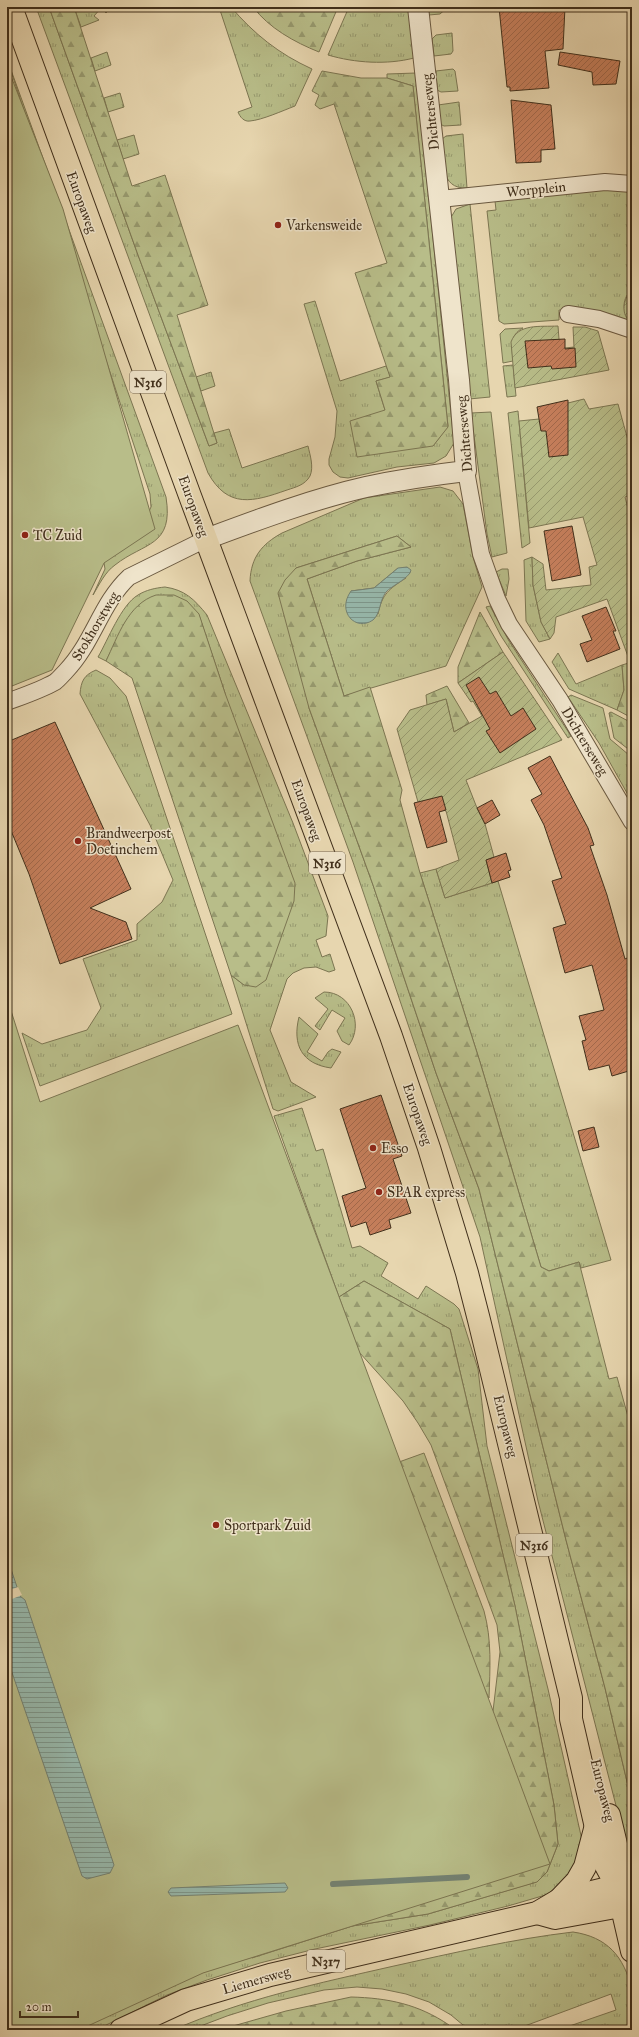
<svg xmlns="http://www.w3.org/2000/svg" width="639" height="2037" viewBox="0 0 639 2037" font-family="'IM FELL Great Primer',serif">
  <defs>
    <pattern id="grass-tufts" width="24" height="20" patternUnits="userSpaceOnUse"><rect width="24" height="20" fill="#b8bd89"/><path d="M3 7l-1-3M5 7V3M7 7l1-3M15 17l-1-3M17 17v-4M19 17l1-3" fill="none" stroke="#979a6f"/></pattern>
    <pattern id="forest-firs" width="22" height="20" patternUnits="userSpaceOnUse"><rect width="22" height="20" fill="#b8bd89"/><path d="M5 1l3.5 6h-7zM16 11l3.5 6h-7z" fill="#979a6f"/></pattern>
    <pattern id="garden-furrows" width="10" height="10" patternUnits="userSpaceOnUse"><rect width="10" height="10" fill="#b8bd89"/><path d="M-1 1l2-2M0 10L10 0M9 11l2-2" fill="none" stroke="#979a6f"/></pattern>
    <pattern id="water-rules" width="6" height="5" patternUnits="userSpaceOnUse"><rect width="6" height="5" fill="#97b9ad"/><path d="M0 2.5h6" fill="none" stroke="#7d978c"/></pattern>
    <pattern id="building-hatch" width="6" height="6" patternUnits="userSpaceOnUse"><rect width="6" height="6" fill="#c67f5c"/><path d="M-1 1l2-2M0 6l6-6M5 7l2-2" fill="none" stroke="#a2684b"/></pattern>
  </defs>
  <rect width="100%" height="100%" fill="#e7d6af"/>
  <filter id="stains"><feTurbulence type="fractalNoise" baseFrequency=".005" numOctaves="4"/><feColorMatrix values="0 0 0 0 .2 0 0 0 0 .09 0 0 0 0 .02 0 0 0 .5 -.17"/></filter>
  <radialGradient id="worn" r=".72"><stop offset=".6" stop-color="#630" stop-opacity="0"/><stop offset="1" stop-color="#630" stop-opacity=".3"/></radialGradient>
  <g fill="url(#grass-tufts)" stroke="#7c7652" fill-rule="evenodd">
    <path d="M36 7H49L138 255 209 446 217 443 214 433 229 429 242 468 308 446C310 455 314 467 310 476 305 485 296 487 287 490 253 502 228 509 208 473Z"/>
    <polygon points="74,7 112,7 106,13 101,8 94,16 99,20 81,27"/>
    <path d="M219 7H231C254 34 279 54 312 69L295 106C282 111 262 120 250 121 244 122 240 117 238 112L252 107Z"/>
    <path d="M349 7H410L414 58C387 65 355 63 328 55Z"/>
    <polygon points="428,7 448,7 440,14 429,15"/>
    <polygon points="452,33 453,51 451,54 434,56 432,39 436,35"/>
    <polygon points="107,52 111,65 95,71 91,58"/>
    <path d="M7 59 166 497C174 547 144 542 115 565 105 572 99 585 93 595L105 569 104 563 144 522 151 507 150 494Z"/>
    <polygon points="453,69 455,71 458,91 441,92 437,90 436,71"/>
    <polygon points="416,73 454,443 446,456 434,463 397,467 348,478 340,477 333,472 329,465 329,459 335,437 337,411 304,304 315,301 340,381 386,366 391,377 376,381 385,410 433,446 448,426 413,86 387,78 387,74"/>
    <polygon points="120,93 124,107 108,112 104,98"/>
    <polygon points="459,102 461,125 444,126 440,124 438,105"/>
    <path d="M463 134 467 188C439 189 444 160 442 139L446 136Z"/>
    <polygon points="134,135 139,154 123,159 117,140"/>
    <path d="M598 189 632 192V289C622 299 622 309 629 321L559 310V320L504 324 499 321 487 211 496 210 495 201Z"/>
    <polygon points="470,204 490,397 469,399 450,219 456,209"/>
    <path d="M523 328C509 335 512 348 513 361L503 363 500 334 505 329Z"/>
    <polygon points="513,365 516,396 507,397 503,366"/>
    <polygon points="211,372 215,386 201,391 196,377"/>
    <polygon points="518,411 530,543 522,548 508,413"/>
    <polygon points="491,412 507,553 492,557 487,534 471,413"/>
    <path d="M440 487 453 491 463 504 473 557 482 587 446 666 344 696 307 579 357 561 411 547 397 536 296 568 309 708 373 885 436 1073 479 1189 566 1540 605 1688 632 1803V1868L538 1501 480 1237 353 862 250 581C251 557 262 544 282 533L364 498ZM398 568 406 578C389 589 382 594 378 614L351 591 374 588Z"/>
    <polygon points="532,557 533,585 541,622 550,639 539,642 526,621 524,560"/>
    <polygon points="502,569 508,569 509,579 506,596 496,572"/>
    <path d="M165 587C185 590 194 599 207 615L293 823 328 916 326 936 316 940 322 957 330 954 335 970 329 972 316 967 304 968 293 973 287 979 270 1030 291 1082 316 1097 278 1111 273 1109 231 975 244 985 225 693 199 615 126 621 106 661 98 657C108 640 121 605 138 595 146 590 155 588 165 587Z"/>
    <polygon points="490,606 509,641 571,736 568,738 501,636 486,607"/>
    <polygon points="558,653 576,684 622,665 624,690 617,710 569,689 552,662"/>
    <path d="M96 670 110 678 126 696 232 1014 40 1086 22 1033 42 1044 87 1030 101 1008 83 959 137 940V924L162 902 173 880 150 825 80 694C81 681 84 675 96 670Z"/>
    <polygon points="571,695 603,708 610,739 629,755 632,770 632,802 599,743 568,697"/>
    <polygon points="436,869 445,898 498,881 611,1260 581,1268 579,1262 549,1271 541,1267 480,1062 420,873"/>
    <path d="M324 992C351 992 364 1025 349 1045L342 1041 337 1031 345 1018 332 1010 320 1030 315 1026 328 1009 315 998Z"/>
    <path d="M299 1017 318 1034 307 1052 322 1061 328 1052 332 1049 341 1052 331 1068C302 1064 292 1045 299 1017Z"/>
    <polygon points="302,1108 316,1151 323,1149 352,1248 360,1246 388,1263 381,1276 418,1299 426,1286 454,1304 459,1309 478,1369 487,1446 548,1689 582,1840 576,1872 549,1894 508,1906 430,1925 315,1949 260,1963 207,1980 167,1995 96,2030 27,2030 60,2017 352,1926 428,1914 536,1882 547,1872 558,1844 554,1805 515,1606 450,1329 364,1281 339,1297 274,1116"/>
    <path d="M573 1932C607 1937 624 1956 632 1990 634 2002 632 2017 632 2030H558L616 2010 611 1994 514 2030H469L451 2015 429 2002 406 1994 382 1989 357 1987 324 1990 268 2003 227 2016 190 2030H173C244 1999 319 1983 394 1966 453 1953 513 1939 573 1932Z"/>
  </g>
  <g fill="url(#forest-firs)" stroke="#7c7652">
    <polygon points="49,7 74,7 132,186 165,175 208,305 177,315 217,443 209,446 138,255"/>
    <path d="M253 7H338L319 52C294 42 269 28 253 7Z"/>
    <polygon points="322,71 361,78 387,78 413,86 448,427 433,446 357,457 350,421 385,410 376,381 390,377 355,273 387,263 334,104 320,109 315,105 319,95 312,91"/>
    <polygon points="397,536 411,547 357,561 307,579 344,696 370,687 402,790 400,800 420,873 480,1062 541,1267 549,1271 579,1262 609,1379 617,1377 632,1431 632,1803 605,1688 566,1540 479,1189 436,1073 373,885 309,708 278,593 285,580 296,568"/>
    <path d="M156 595H174L187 601 199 614 225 693 295 883 294 901 266 980 256 987 244 985 231 975 132 678 106 661C118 636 128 604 156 595Z"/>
    <polygon points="480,612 503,652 458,683 458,667"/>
    <polygon points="632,662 632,718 617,710 624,690 622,665"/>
    <polygon points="447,686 469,723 454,732 446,699 427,705 426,695"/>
    <polygon points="611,712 632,723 632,752 614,738 609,713"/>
    <polygon points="364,1281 450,1329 515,1606 554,1805 558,1844 547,1872 537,1882 428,1914 352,1926 252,1958 491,1728 500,1652 497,1625 431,1445 418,1423 403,1401 359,1352 339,1297"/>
    <path d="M424 1453 484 1611C492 1640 490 1669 489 1698L374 1471Z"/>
    <path d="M351 1997C388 1998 418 2004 449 2025L448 2030H219L286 2011Z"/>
  </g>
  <g fill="url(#garden-furrows)" stroke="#7c7652">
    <path d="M632 289V322C619 316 624 297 632 289Z"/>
    <path d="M558 326 559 339 565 348 574 347 573 327H585L598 331 609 370 515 388 511 342C518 323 540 327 558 326Z"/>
    <polygon points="584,399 589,409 618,404 632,455 632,494 625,497 632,524 632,662 630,662 607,599 556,617 554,633 550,639 541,622 533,585 532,557 543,564 546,590 591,585 589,567 597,565 583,517 529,528 519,421 539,419 568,403"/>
    <polygon points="503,652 562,740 466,780 477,808 485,824 494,857 486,860 492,883 445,898 436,869 459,860 446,811 418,802 397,729 410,710 446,699 454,732 482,716 473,701 471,702 458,683"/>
  </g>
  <g fill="#b8bd89" stroke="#7c7652">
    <polygon points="7,66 63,209 155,529 104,563 52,670 7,688"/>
    <polygon points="7,998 40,1102 238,1025 550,1864 203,1973 79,2030 7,2030"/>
  </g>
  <g fill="url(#water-rules)" stroke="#748273">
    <path d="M407 567 411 570 410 573C404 581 393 585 386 592 379 601 381 613 373 620 356 632 336 612 351 591L374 588 398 568Z"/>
    <polygon points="7,1557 20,1596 25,1600 114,1865 110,1873 87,1879 82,1876 7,1658"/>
    <polygon points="285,1883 288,1888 285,1892 171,1896 168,1892 171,1888"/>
  </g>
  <polygon fill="#e7d6af" points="18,1587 22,1595 7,1601 7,1591"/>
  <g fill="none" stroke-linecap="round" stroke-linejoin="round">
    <polyline stroke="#748273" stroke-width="6" points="333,1884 467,1877"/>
  </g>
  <g fill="url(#building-hatch)" stroke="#402f1b">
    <polygon points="499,7 565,7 563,49 545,51 549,88 510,91 510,87 507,87"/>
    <polygon points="560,52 620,61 616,84 593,85 592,72 558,65"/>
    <polygon points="511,100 551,105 555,149 541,150 541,162 516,163"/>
    <polygon points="565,339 565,349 575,348 576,367 552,369 551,366 528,368 525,341"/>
    <polygon points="568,400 568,455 549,457 546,431 541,431 537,407"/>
    <polygon points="572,526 581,575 552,581 544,531"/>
    <polygon points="606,607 616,631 613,631 620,649 587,662 580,644 592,640 582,616"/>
    <polygon points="479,677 490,694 496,691 511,716 523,708 536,729 500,753 486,731 490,729 466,685"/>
    <polygon points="55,722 131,889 90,908 126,922 132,939 60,964 29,874 7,821 7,742"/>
    <polygon points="550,756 588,828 594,845 590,846 607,895 625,959 627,958 632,976 632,1070 612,1076 609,1065 589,1070 582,1041 586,1040 579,1016 604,1010 592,965 565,973 553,928 566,924 552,881 562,878 544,825 531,800 542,794 528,768"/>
    <polygon points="442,796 446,810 439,812 447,842 427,848 414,803"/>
    <polygon points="492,800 500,815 485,824 477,808"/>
    <polygon points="506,853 511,870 508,871 510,877 492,883 486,860"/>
    <polygon points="381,1095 402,1156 393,1159 411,1213 389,1220 391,1228 370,1235 366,1222 351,1227 342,1196 366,1188 340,1109"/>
    <polygon points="594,1127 599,1147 583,1151 578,1131"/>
  </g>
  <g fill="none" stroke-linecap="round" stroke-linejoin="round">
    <defs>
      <g id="minor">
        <polyline points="440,199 605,182 632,184"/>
        <polyline points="568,314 599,319 632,330"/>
        <polyline points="466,471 481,554 497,599 509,624 560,700 632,822"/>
        <path d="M7 702C23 696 41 690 55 682 59 679 63 674 66 671 93 643 101 603 129 577L206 539"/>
      </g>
      <path id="tertiary" d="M206 539C257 520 313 499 366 487 399 480 432 475 466 471L459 380 418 7"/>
      <g id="primary">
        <polyline points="11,7 190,496 391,1036 429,1148 467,1273 479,1320 571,1698 571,1719 604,1862 617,1886 632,1951"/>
        <polyline points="609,1815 619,1857 617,1886"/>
        <polyline points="559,1900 577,1881 585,1867 595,1829"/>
        <polyline points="537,1913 555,1918 621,1906"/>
        <polyline points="121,2030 186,2000 270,1975 537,1913 559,1900 617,1886"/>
      </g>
    </defs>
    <use href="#minor" stroke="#6a5940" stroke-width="18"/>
    <use href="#tertiary" stroke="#6a5940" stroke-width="22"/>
    <use href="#primary" stroke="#402f1b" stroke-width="24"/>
    <use href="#minor" stroke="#efe4cb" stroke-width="16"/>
    <use href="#tertiary" stroke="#efe4cb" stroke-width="20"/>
    <use href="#primary" stroke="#e7d6af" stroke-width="22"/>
  </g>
  <g fill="#8f2418" stroke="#efe4cb" stroke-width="1.5">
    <circle cx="278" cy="225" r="4"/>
    <circle cx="25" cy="535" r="4"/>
    <circle cx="78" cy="841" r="4"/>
    <circle cx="373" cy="1148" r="4"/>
    <circle cx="379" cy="1192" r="4"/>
    <circle cx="216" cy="1525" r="4"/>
  </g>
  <g text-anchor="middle" stroke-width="3" stroke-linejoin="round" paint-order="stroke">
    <g fill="#efe4cb" stroke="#746550" stroke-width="1">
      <rect x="130" y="371" width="36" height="22" rx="3"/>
      <rect x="309" y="852" width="36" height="22" rx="3"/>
      <rect x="516" y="1534" width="36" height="22" rx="3"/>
      <rect x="307" y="1950" width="38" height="22" rx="3"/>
    </g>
    <g font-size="13" font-weight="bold" fill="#402f1b">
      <text x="148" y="387">N316</text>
      <text x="327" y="868">N316</text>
      <text x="534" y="1550">N316</text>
      <text x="326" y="1966">N317</text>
    </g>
    <g font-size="14" fill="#402f1b" stroke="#efe4cb">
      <text transform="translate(430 112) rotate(-96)" y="5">Dichterseweg</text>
      <text transform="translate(536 189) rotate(-6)" y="5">Worpplein</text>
      <text transform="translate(82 202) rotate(70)" y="5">Europaweg</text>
      <text transform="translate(464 434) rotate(-95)" y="5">Dichterseweg</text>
      <text transform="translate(194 506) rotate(70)" y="5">Europaweg</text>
      <text transform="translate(95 626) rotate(-59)" y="5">Stokhorstweg</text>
      <text transform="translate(585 741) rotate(59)" y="5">Dichterseweg</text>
      <text transform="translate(307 810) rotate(70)" y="5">Europaweg</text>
      <text transform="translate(418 1114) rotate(71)" y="5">Europaweg</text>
      <text transform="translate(506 1426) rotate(76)" y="5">Europaweg</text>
      <text transform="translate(603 1790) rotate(76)" y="5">Europaweg</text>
      <text transform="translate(256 1980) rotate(-16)" y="5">Liemersweg</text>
    </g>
    <g font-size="14" fill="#402f1b" stroke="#efe4cb" text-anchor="start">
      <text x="286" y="230">Varkensweide</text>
      <text x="33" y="540">TC Zuid</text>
      <text x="86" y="838">Brandweerpost<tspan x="86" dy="16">Doetinchem</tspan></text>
      <text x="381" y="1153">Esso</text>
      <text x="387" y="1197">SPAR express</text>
      <text x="224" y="1530">Sportpark Zuid</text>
    </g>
  </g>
  <rect width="639" height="2037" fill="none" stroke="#e7d6af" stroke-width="24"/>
  <rect x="8" y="8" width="623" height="2021" fill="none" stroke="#402f1b" stroke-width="2"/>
  <rect x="12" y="12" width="615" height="2013" fill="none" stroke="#402f1b"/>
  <path d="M20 2011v6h58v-6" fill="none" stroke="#402f1b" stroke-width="2"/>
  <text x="26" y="2011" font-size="12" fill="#402f1b" stroke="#efe4cb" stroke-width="3" paint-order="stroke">20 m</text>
  <rect width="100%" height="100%" filter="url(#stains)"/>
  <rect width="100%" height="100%" fill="url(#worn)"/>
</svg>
